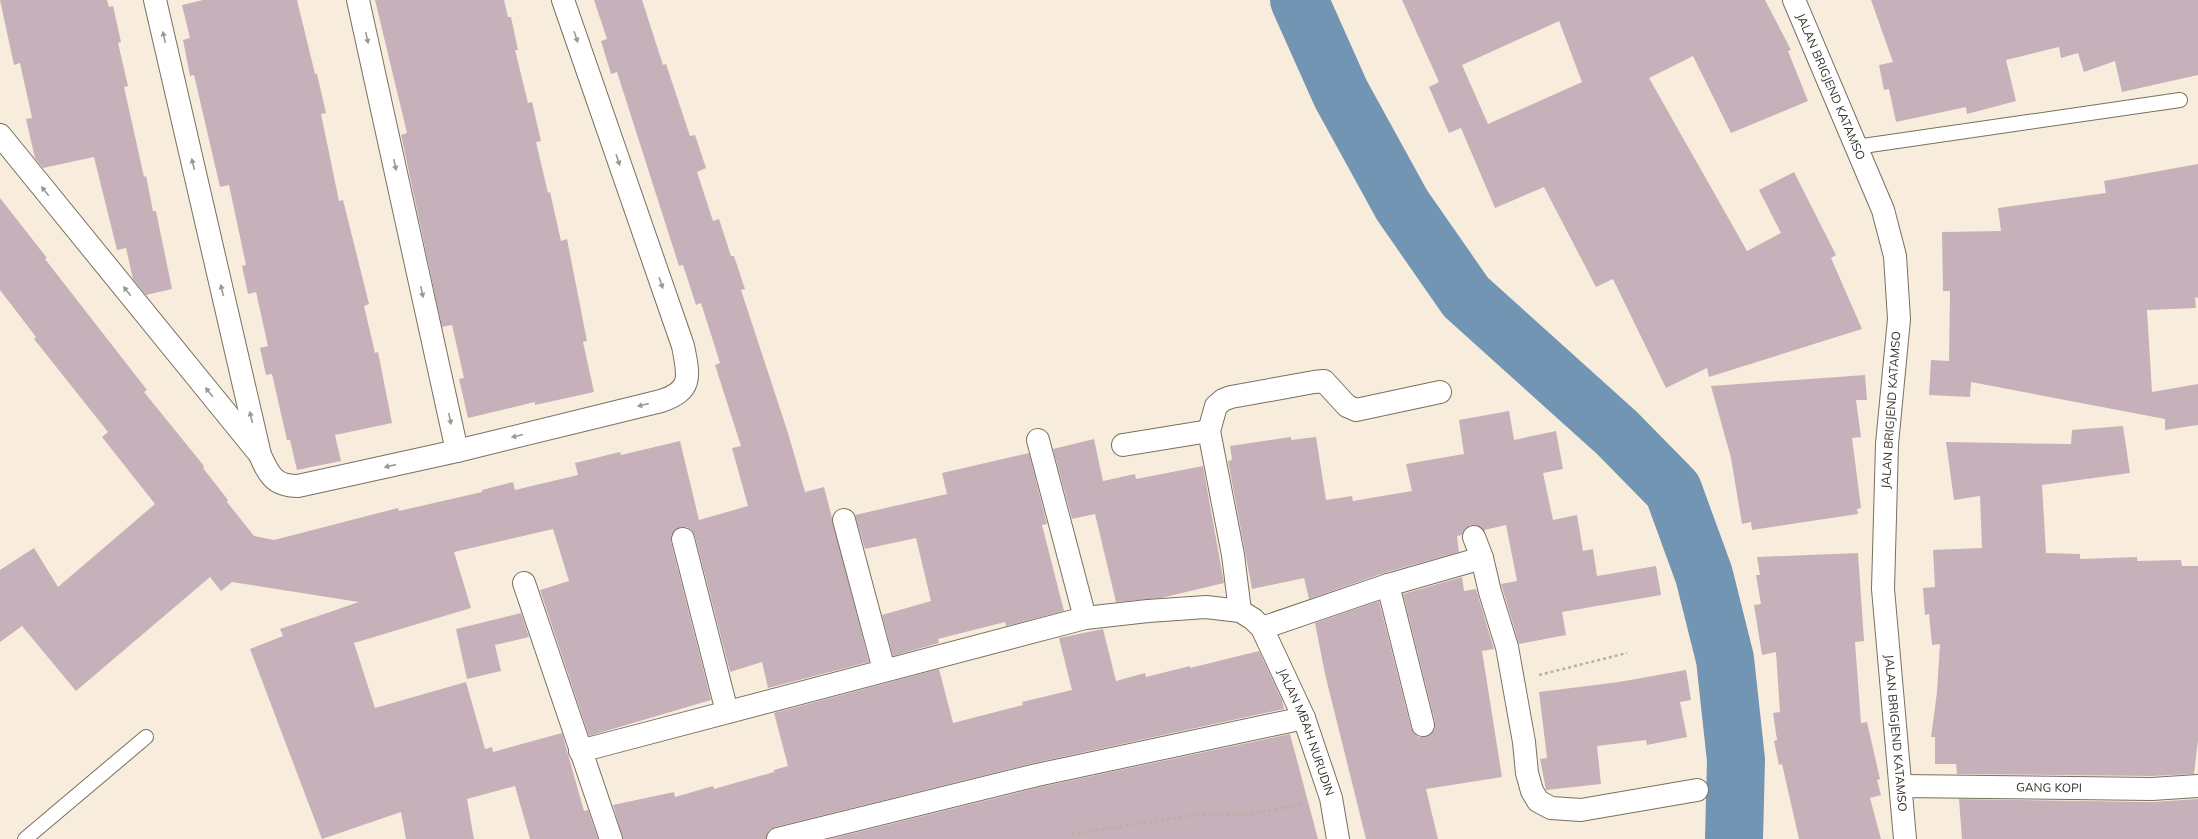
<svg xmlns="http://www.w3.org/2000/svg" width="2198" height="839" viewBox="0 0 2198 839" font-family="Mulish,sans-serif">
  <rect width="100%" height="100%" fill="#f8eddc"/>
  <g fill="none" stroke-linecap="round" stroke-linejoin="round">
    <polyline stroke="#7295b3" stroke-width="58" points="1299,0 1341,94 1402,205 1466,297 1617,433 1673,490 1704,575 1725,659 1736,760 1734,839"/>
  </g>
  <g fill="#c6b1ba" fill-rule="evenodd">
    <polygon points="0,0 107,0 109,7 113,6 121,42 118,43 128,86 124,87 144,177 146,176 153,211 156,211 172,289 146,295 133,279 126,248 117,250 94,157 43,168 35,158 26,119 32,118 20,63 14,65"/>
    <polygon points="203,0 297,0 315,74 317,74 326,113 321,114 339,201 343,200 369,304 364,306 375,353 378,352 392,423 335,435 341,461 297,470 290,440 287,440 272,374 266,375 260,348 268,346 256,292 248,294 242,266 246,265 229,185 220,187 194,75 190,76 183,40 190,38 182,5"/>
    <polygon points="375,0 504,0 508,17 511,17 518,50 515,50 528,103 532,102 541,141 536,142 548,193 550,192 561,241 567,239 587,341 583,342 594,392 535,405 535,402 468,418 459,379 464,378 452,325 442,327 401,135 407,133"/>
    <polygon points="594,0 642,0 663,65 666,64 690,136 695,135 706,168 697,172 713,221 719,219 731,256 734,256 745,289 741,290 788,433 805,492 824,487 869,662 768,688 762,662 730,672 695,536 692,531 687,527 680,527 671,535 671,542 711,700 589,736 540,590 569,581 553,529 454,552 471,608 354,643 375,708 466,682 485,749 492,747 493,752 562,733 584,811 588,810 598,839 530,839 515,786 467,799 474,839 406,839 401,812 322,839 250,649 283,636 280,629 359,602 232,582 221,591 210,577 76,691 22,626 0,642 0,570 34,548 58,587 155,504 102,437 108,432 34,339 36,337 0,290 0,198 47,258 45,259 147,390 144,392 204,466 203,468 228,500 227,502 254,536 274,540 398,508 399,511 482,492 482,490 513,482 515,490 578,475 575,463 620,452 621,455 680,441 699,520 748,506 732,448 741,446 715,365 720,363 701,303 696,305 683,265 679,266 617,72 611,74 601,41 607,39"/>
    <path d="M1402 0H1765L1791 50 1788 51 1808 101 1731 133 1693 56 1649 78 1747 251 1781 233 1759 190 1794 172 1836 255 1831 258 1862 329 1709 377 1707 368 1666 388 1613 279 1596 287 1544 187 1495 208 1461 128 1449 133 1429 87 1439 82ZM1559 21 1582 82 1488 124 1462 65Z"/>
    <polygon points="1871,0 2198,0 2198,75 2122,92 2115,61 2084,72 2078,53 2061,58 2059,47 2006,60 2016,101 1967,114 1966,107 1896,122 1889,89 1884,90 1879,65 1893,62"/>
    <polygon points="2198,164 2198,298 2195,297 2196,308 2147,310 2152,392 2198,384 2198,425 2165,430 2165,419 1971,382 1970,397 1929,395 1931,360 1949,361 1950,291 1943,291 1942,232 2001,231 1998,208 2106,193 2104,181"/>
    <polygon points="1865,375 1867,400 1856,400 1861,437 1852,438 1861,508 1857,509 1858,514 1752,530 1751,522 1742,524 1731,458 1711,386"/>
    <polygon points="1509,411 1514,440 1556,431 1563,469 1543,473 1553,520 1577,515 1583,551 1593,549 1597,576 1656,566 1661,595 1562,612 1566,635 1519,644 1501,584 1517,581 1506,525 1484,530 1476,525 1470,525 1465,529 1462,535 1457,536 1459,552 1384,573 1309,599 1304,578 1252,589 1228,461 1232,460 1230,446 1291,437 1291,440 1316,437 1326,500 1352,496 1353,501 1412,491 1406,464 1464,454 1459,420"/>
    <polygon points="2123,426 2130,473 2042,485 2046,553 2080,554 2080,559 2137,557 2137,561 2181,560 2182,566 2198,566 2198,740 2194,774 2152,776 1957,774 1956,764 1935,764 1935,737 1931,737 1937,692 1940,644 1932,645 1929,614 1925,615 1923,588 1935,587 1933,550 1982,548 1980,496 1954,500 1946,442 2071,444 2072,430"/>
    <polygon points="1094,439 1103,481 1135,474 1136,479 1203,466 1224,583 1161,598 1116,602 1095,514 1072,519 1053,449"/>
    <polygon points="1029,453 1047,524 1042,525 1064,611 1006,626 1005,622 938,639 939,643 893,656 882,615 931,601 916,538 865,549 855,515 947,494 942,473"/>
    <polygon points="1858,553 1864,641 1855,642 1861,723 1867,722 1880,779 1877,780 1881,795 1870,798 1881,839 1799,839 1782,764 1779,765 1774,741 1777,740 1773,713 1780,712 1776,652 1762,655 1754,605 1761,604 1756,575 1760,575 1757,557"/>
    <polygon points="1462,577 1464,591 1476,589 1494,649 1482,651 1502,777 1426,789 1438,839 1366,839 1325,674 1315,623 1379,601 1411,728 1414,733 1419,737 1426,737 1435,729 1435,722 1403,594"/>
    <polygon points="521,613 529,637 495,645 501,671 467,679 456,629"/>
    <polygon points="1103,629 1116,681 1145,673 1146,677 1190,666 1190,668 1259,651 1282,700 1284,709 1034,763 775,827 769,830 766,839 623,839 613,805 674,792 675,797 713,786 714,789 774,772 774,770 788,766 774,713 939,669 953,723 1023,705 1022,702 1072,690 1059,638"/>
    <polygon points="1686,670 1691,700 1680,702 1687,737 1647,745 1646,740 1597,746 1601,784 1546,790 1540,759 1547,758 1539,692 1619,682"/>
    <polygon points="1290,734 1318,839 830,839 1040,787"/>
    <polygon points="1959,799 2152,802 2198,799 2198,839 1962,839"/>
  </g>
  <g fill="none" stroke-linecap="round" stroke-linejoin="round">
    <defs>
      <g id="lane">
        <polyline points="1856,147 2180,100"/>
        <polyline points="25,839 146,737"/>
      </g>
      <g id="street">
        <path d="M155 0 260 455C269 475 274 486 298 486L457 451 661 401C693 391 689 376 683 346L563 0"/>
        <polyline points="358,0 457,451"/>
        <polyline points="0,135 257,451"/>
        <polyline points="1038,440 1085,618"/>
        <polyline points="1123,445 1209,431"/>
        <polyline points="844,520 884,670"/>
        <polyline points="1474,537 1482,558 1490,592 1507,647 1524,742 1527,773 1532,791 1538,801 1551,808 1581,810 1697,790"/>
        <polyline points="683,539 727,712"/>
        <polyline points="524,583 611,839"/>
        <polyline points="1388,585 1423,725"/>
        <polyline points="1240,611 1233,555 1209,431 1216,406 1223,400 1231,397 1314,382 1324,381 1347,406 1356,410 1440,392"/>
        <polyline points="1262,628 1388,585 1482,558"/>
        <path id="s1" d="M580 751 1085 618 1148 611 1206 607 1240 611 1253 619 1262 628 1304 718 1331 798 1338 839"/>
        <path id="s2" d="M1901 786 2152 789 2198 786"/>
        <polyline points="778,839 1037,775 1304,718"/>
      </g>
      <g id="secondary">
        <path id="s3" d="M1794 0 1883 210 1895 256 1899 319 1887 444 1883 589 1905 839"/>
      </g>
    </defs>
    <use href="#lane" stroke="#797060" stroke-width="16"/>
    <use href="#street" stroke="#797060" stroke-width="24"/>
    <use href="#secondary" stroke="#797060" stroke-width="24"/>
    <g stroke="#b8b0a2" stroke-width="2.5" stroke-dasharray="3 3" stroke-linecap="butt">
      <polyline points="1539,675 1627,653"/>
      <polyline points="1072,834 1201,814 1252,814 1303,804"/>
    </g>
    <use href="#lane" stroke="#fff" stroke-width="14"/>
    <use href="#street" stroke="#fff" stroke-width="22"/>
    <use href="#secondary" stroke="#fff" stroke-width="22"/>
  </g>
  <defs><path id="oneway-solid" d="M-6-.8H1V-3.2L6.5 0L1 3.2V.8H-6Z"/></defs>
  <g fill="#9a9894">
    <use href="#oneway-solid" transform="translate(164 37) rotate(-103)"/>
    <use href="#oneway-solid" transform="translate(576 37) rotate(71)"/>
    <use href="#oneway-solid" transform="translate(367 38) rotate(78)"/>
    <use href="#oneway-solid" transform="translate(618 160) rotate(71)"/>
    <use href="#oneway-solid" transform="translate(193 164) rotate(-103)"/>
    <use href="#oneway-solid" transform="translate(395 165) rotate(78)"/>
    <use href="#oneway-solid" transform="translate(45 191) rotate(-129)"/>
    <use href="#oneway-solid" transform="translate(661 283) rotate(71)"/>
    <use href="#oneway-solid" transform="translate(222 290) rotate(-103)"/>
    <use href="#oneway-solid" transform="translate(127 291) rotate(-129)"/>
    <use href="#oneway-solid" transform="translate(422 292) rotate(78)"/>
    <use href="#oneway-solid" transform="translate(209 392) rotate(-129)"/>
    <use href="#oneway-solid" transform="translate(643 405) rotate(166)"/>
    <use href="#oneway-solid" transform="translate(251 417) rotate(-103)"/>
    <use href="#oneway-solid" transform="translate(450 419) rotate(78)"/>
    <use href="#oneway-solid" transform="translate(517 436) rotate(166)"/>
    <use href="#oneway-solid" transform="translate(390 466) rotate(167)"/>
  </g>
  <g text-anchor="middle" stroke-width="3" stroke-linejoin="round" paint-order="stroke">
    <g font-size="12" fill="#35312a" stroke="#fff">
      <text dy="4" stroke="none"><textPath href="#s3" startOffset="94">JALAN BRIGJEND KATAMSO</textPath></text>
      <text transform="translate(1891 410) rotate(-86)" y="4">JALAN BRIGJEND KATAMSO</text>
      <text dy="4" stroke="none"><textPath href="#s1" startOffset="819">JALAN MBAH NURUDIN</textPath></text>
      <text dy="4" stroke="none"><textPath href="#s3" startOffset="754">JALAN BRIGJEND KATAMSO</textPath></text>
      <text dy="4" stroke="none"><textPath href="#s2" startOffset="148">GANG KOPI</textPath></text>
    </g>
  </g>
</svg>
